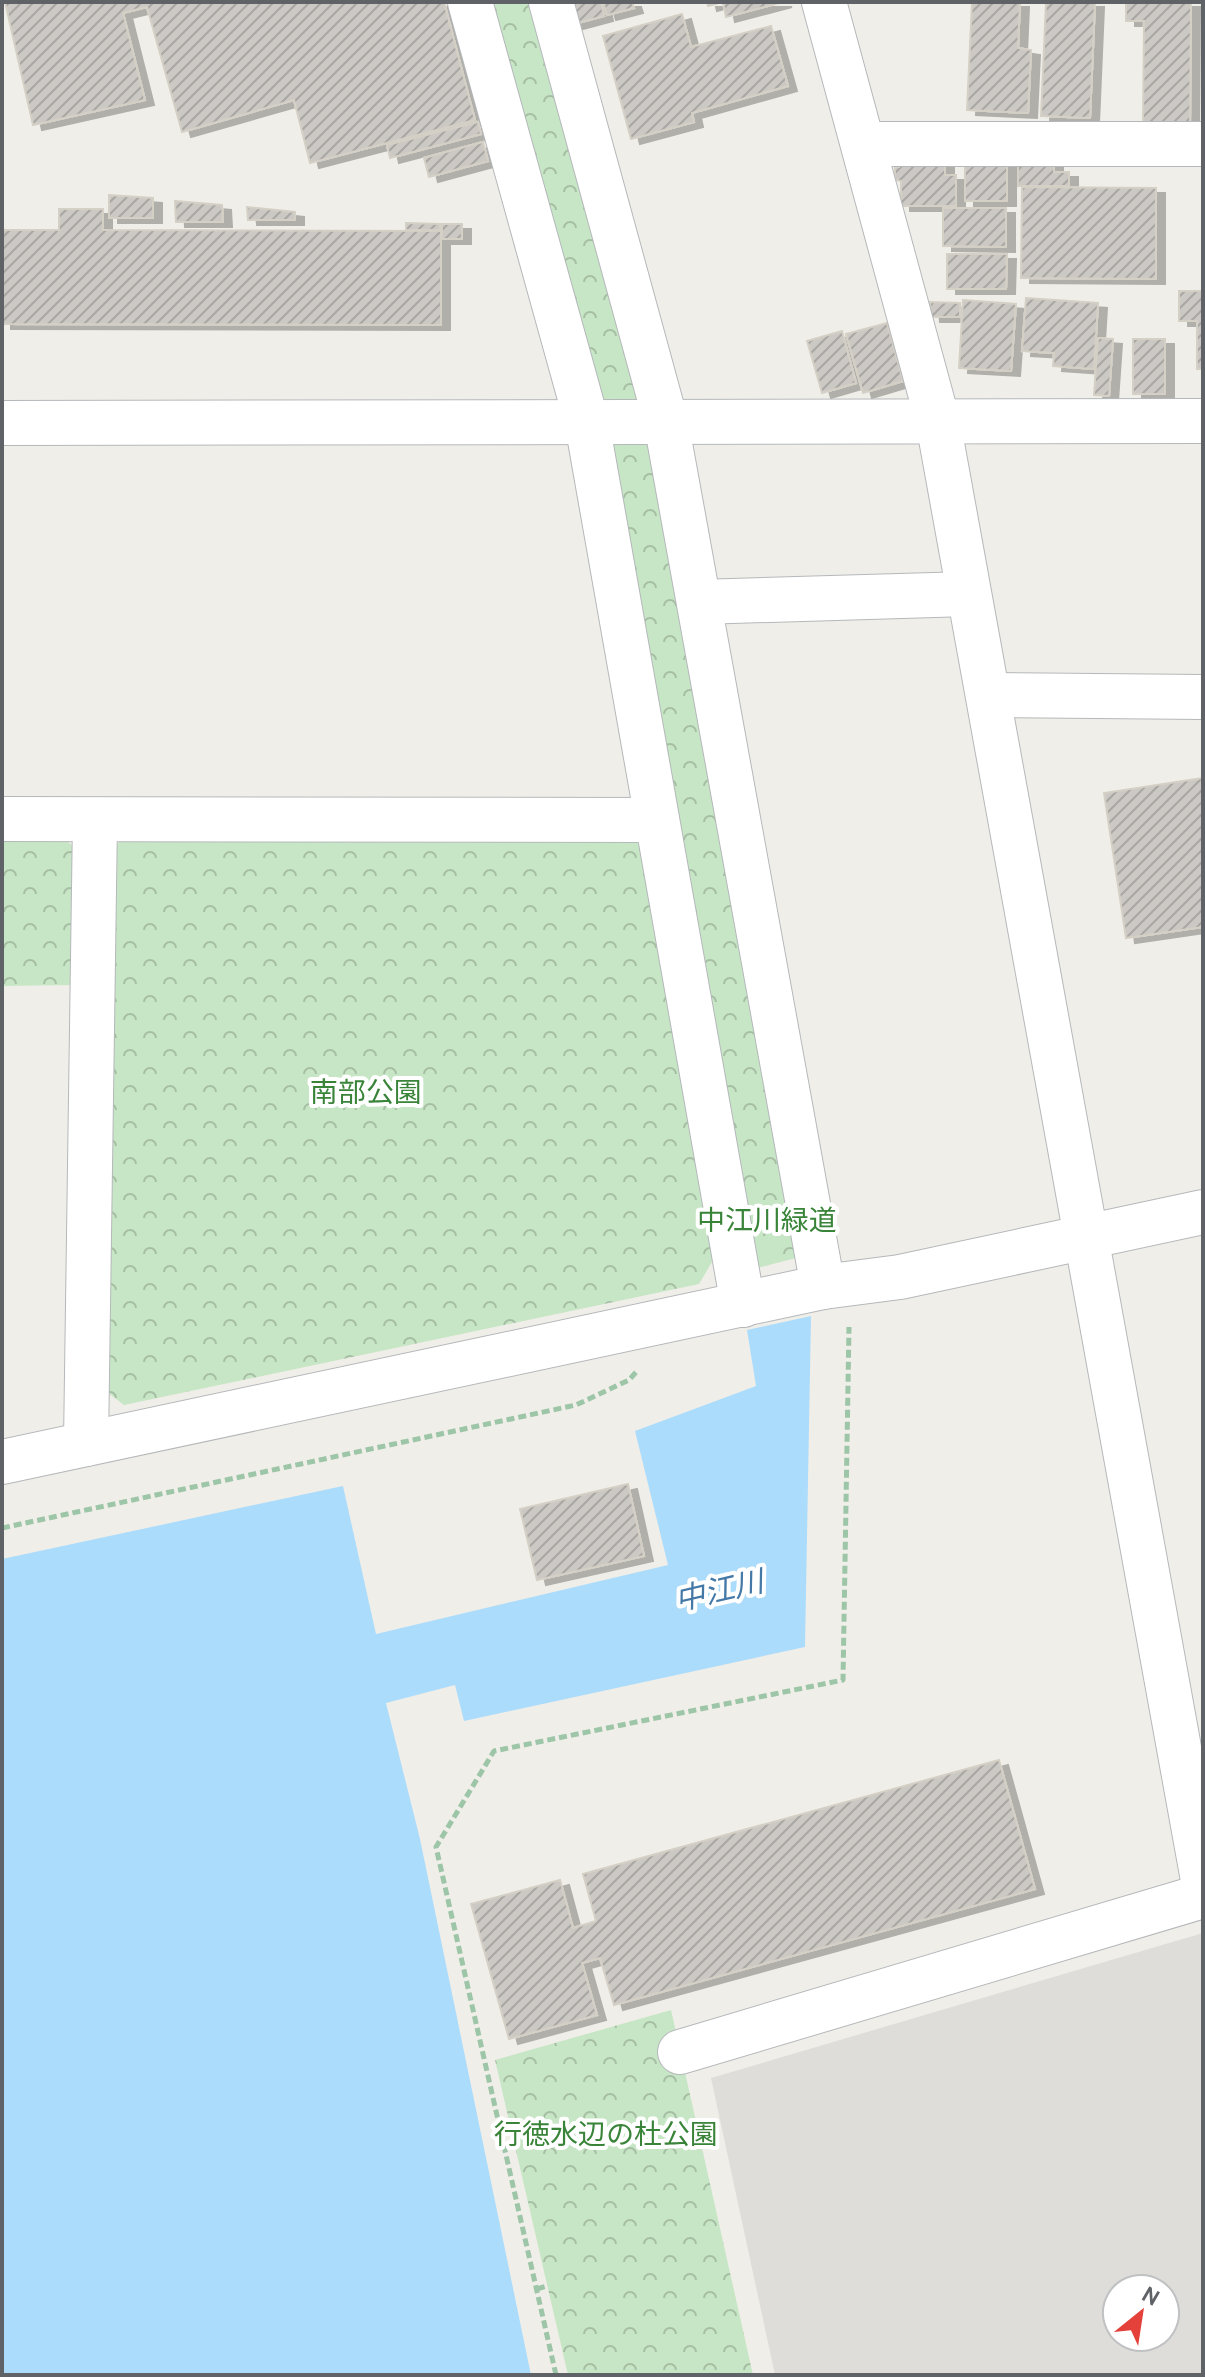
<svg xmlns="http://www.w3.org/2000/svg" width="1205" height="2377" viewBox="0 0 1205 2377" font-family="Cabin,'Noto Sans JP',sans-serif">
  <defs>
    <pattern id="park-crowns" width="20" height="18" patternUnits="userSpaceOnUse" patternTransform="scale(2)"><rect width="20" height="18" fill="#c7e6c5"/><path d="M2 6a3 3 0 1 1 6 0M12 15a3 3 0 1 1 6 0" fill="none" stroke="#a5bea4"/></pattern>
    <pattern id="building-hatch" width="6" height="6" patternUnits="userSpaceOnUse" patternTransform="scale(2)"><rect width="6" height="6" fill="#ccc9c4"/><path d="M-1 1l2-2M0 6l6-6M5 7l2-2" fill="none" stroke="#a9a7a3"/></pattern>
    <filter id="shadow"><feDropShadow dx="9" dy="5" stdDeviation="0" flood-color="#0004"/></filter>
  </defs>
  <rect width="100%" height="100%" fill="#f0eee8"/>
  <path fill="#dfddda" fill-rule="evenodd" d="M1203 1933V2375H775L711 2078ZM1117 2289H1165V2337H1117Z"/>
  <g fill="url(#park-crowns)">
    <polygon points="484,2 536,2 643,390 636,401 604,402"/>
    <polygon points="650,437 804,1256 746,1271 610,438"/>
    <polygon points="128,833 626,834 650,851 719,1250 699,1284 124,1405 107,1392 111,851"/>
    <polygon points="2,837 61,837 76,848 73,985 2,986"/>
    <polygon points="671,2010 753,2375 568,2375 495,2060"/>
  </g>
  <polygon fill="#acdcfc" points="811,1316 805,1647 464,1721 455,1685 386,1703 420,1839 531,2375 2,2375 2,1559 343,1486 376,1634 668,1565 635,1431 756,1386 747,1330"/>
  <g fill="url(#building-hatch)" stroke="#d5d0c6" stroke-width="2" filter="url(#shadow)">
    <polygon points="5,2 444,2 475,120 310,163 294,100 182,132 147,7 123,13 145,100 33,125"/>
    <polygon points="567,2 601,2 604,16 574,24"/>
    <polygon points="603,2 632,2 634,8 607,15"/>
    <polygon points="707,2 783,2 726,17 723,2 708,6"/>
    <polygon points="972,2 1020,2 1018,48 1031,50 1028,113 967,110"/>
    <polygon points="1046,2 1095,2 1090,118 1041,116"/>
    <polygon points="1126,2 1191,2 1190,124 1143,124 1144,21 1126,21"/>
    <polygon points="682,14 691,47 771,26 788,86 692,113 694,122 631,139 603,36"/>
    <polygon points="478,122 481,134 390,158 387,145"/>
    <polygon points="483,142 488,161 429,177 424,158"/>
    <polygon points="965,160 1007,161 1007,201 965,201"/>
    <polygon points="899,162 945,162 945,175 956,175 956,206 901,206 901,181 895,180 895,167 899,167"/>
    <polygon points="1018,162 1054,163 1054,172 1069,172 1069,186 1018,186"/>
    <polygon points="1022,187 1156,188 1156,279 1021,278"/>
    <polygon points="109,195 153,198 153,218 109,218"/>
    <polygon points="175,201 222,205 223,222 176,222"/>
    <polygon points="247,207 295,212 295,220 248,220"/>
    <polygon points="943,208 1006,208 1006,247 943,246"/>
    <polygon points="59,209 103,209 103,230 441,231 441,325 2,324 2,230 59,230"/>
    <polygon points="406,223 440,224 440,230 406,230"/>
    <rect x="442" y="224" width="20" height="15"/>
    <polygon points="947,254 1007,254 1006,289 947,289"/>
    <polygon points="1179,291 1203,291 1203,369 1197,369 1197,321 1179,321"/>
    <polygon points="1026,298 1098,303 1094,369 1053,366 1054,353 1022,351"/>
    <polygon points="963,300 1016,304 1011,371 959,368"/>
    <polygon points="930,302 960,303 960,317 931,317"/>
    <polygon points="887,323 903,381 863,393 846,334"/>
    <polygon points="842,331 856,383 822,393 807,341"/>
    <polygon points="1098,338 1113,339 1109,396 1094,395"/>
    <rect x="1133" y="339" width="32" height="55"/>
    <polygon points="1203,778 1203,927 1126,938 1104,793"/>
    <polygon points="628,1484 644,1556 537,1580 520,1509"/>
    <polygon points="999,1760 1035,1889 614,2005 600,1958 582,1963 597,2015 509,2039 471,1904 560,1880 573,1928 596,1921 583,1874"/>
  </g>
  <g fill="none" stroke-linecap="round" stroke-linejoin="round">
    <defs>
      <g id="minor">
        <polyline points="470,2 587,423 743,1305"/>
        <polyline points="551,2 666,422 823,1287"/>
        <polyline points="824,2 938,422 1203,1880"/>
        <polyline points="865,144 1203,144"/>
        <polyline points="2,423 1203,421"/>
        <polyline points="699,602 968,594"/>
        <polyline points="988,695 1203,697"/>
        <polyline points="2,819 657,820"/>
        <polyline points="86,1444 95,820"/>
        <polyline points="2,1462 823,1287 900,1277 1203,1212"/>
        <polyline points="680,2052 1203,1896"/>
      </g>
    </defs>
    <use href="#minor" stroke="#b5b8bb" stroke-width="46"/>
    <g stroke="#9dc5a7" stroke-width="5" stroke-dasharray="8 4" stroke-linecap="butt">
      <polyline points="2,1528 576,1405 629,1380 637,1371"/>
      <polyline points="537,2289 547,2286"/>
      <polyline points="556,2375 436,1847 494,1751 843,1680 849,1327"/>
    </g>
    <use href="#minor" stroke="#fff" stroke-width="44"/>
  </g>
  <g text-anchor="middle" stroke-width="8" stroke-linejoin="round" paint-order="stroke">
    <g font-size="28" fill="#398439" stroke="#fff">
      <text x="366" y="1102">南部公園</text>
      <text x="767" y="1230">中江川緑道</text>
      <text x="606" y="2144">行徳水辺の杜公園</text>
    </g>
    <g font-size="30" font-style="italic" fill="#4478a7" stroke="#fff">
      <text transform="translate(719 1591) rotate(-13)" y="10">中江川</text>
    </g>
  </g>
  <rect width="1205" height="2377" fill="none" stroke="#5f6367" stroke-width="8"/>
  <g transform="translate(1141 2313) rotate(30)"><circle r="38" fill="#ffffff" stroke="#bfc1c2" stroke-width="2"/>
  <path d="M0-6L14 30L0 20L-14 30Z" fill="#e4413a"/>
  <text y="-12" font-size="22" font-weight="bold" text-anchor="middle" fill="#5f6367">N</text>
  </g>
</svg>
